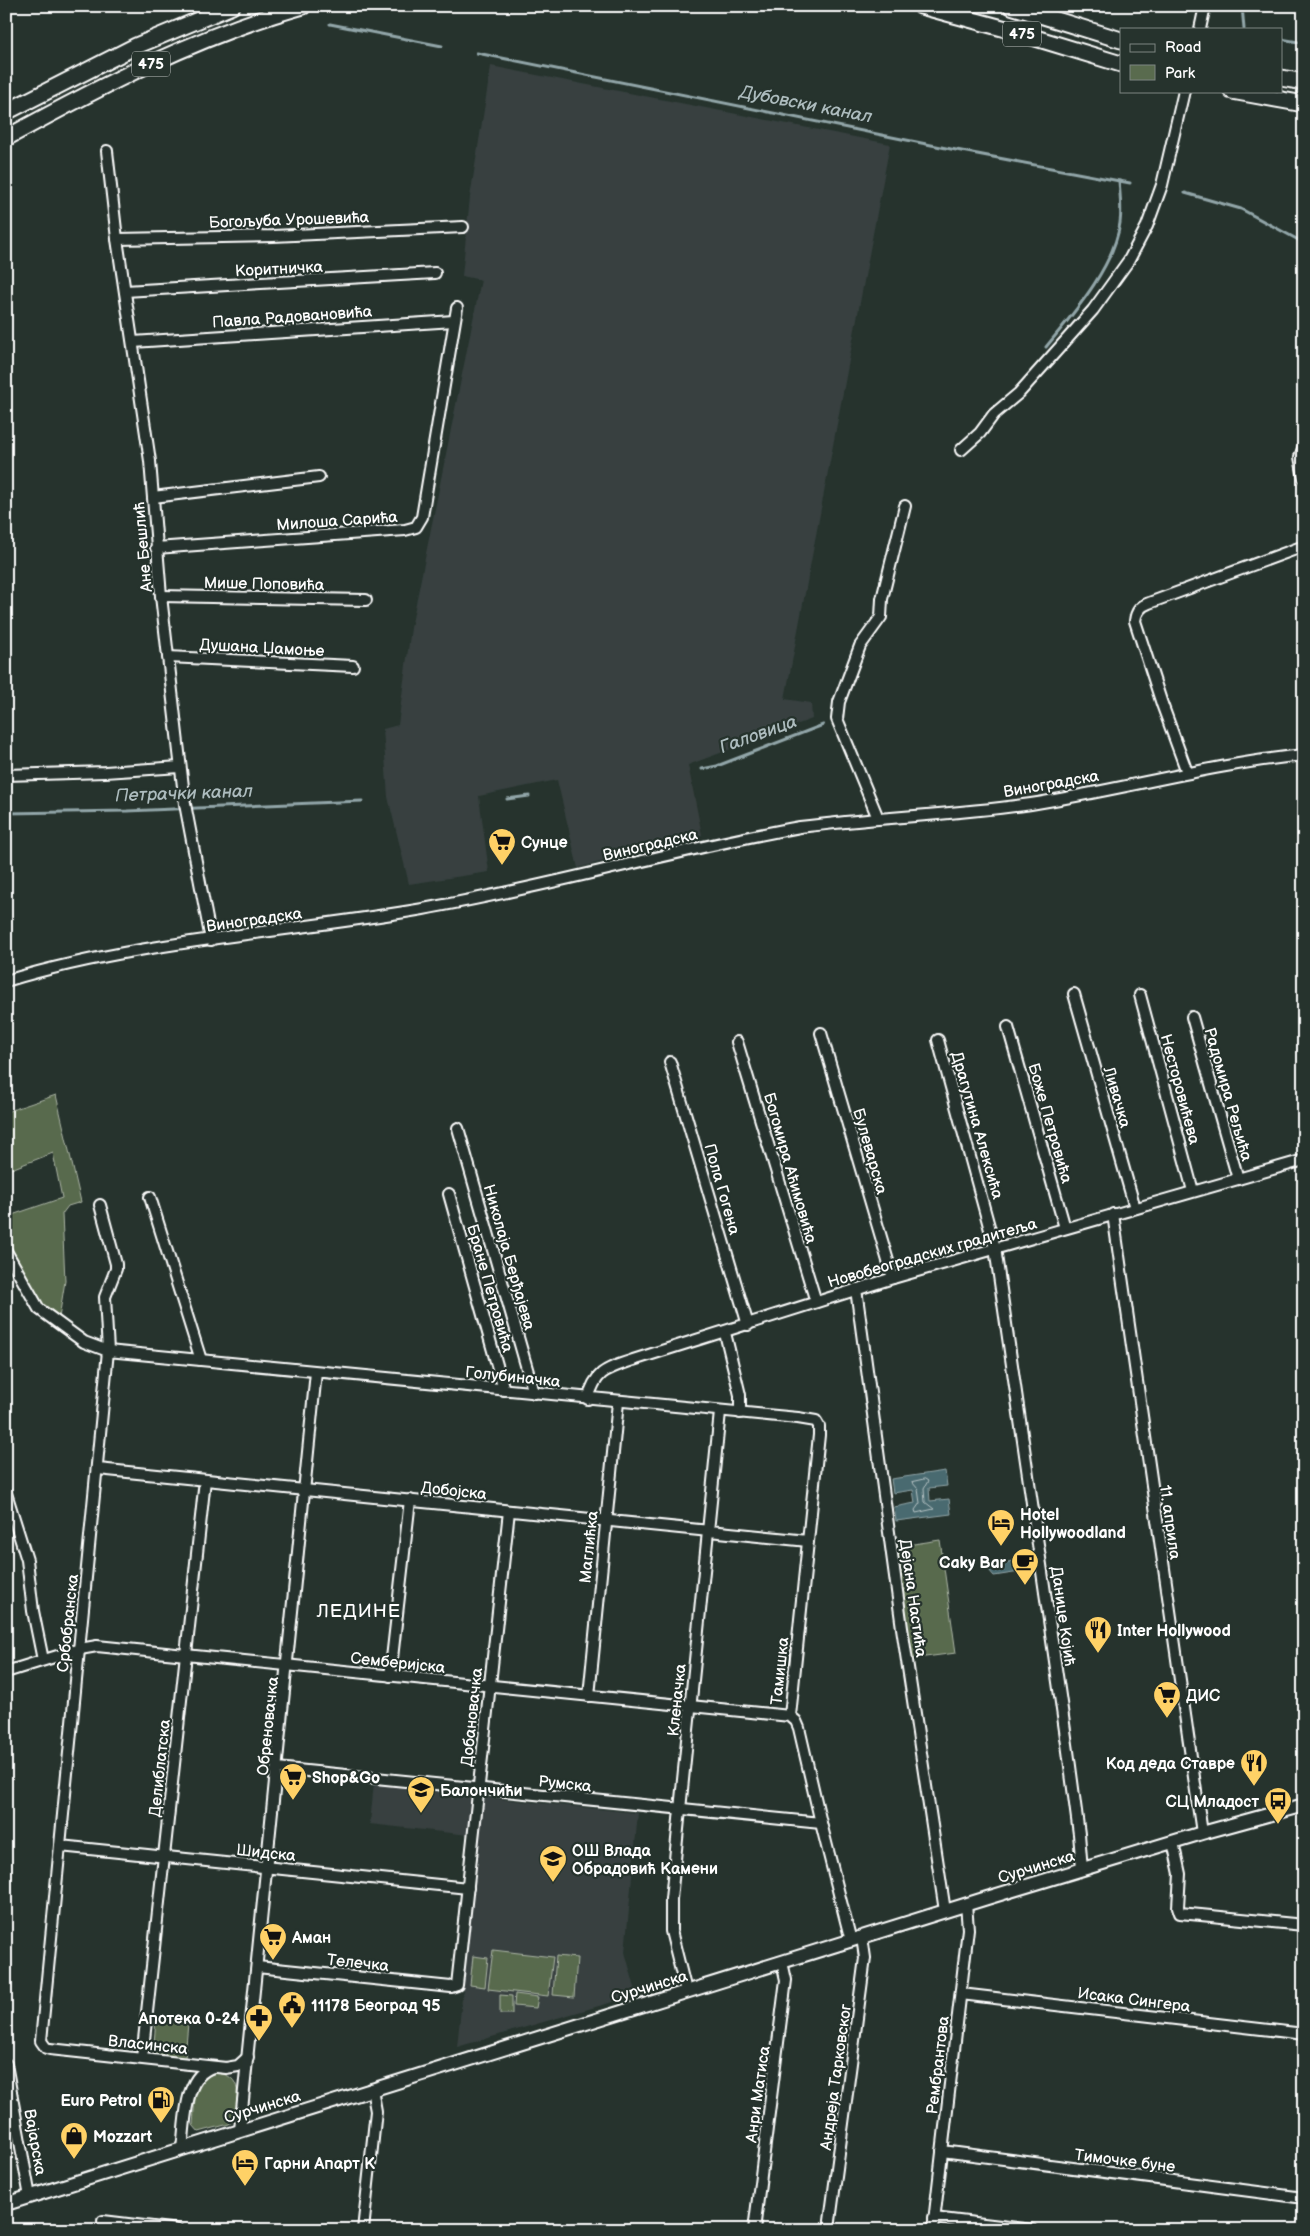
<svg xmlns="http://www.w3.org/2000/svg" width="1310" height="2236" viewBox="0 0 1310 2236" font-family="'Balsamiq Sans',sans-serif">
  <rect width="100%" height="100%" fill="#26332d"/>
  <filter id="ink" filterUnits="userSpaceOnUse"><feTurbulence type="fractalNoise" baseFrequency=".02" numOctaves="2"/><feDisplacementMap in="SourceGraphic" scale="10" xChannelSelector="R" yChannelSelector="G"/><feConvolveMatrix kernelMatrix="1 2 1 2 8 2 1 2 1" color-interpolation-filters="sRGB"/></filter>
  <g filter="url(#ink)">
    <g fill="#374140">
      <polygon points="491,66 890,144 785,699 811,703 812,719 688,765 702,835 578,868 557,780 479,796 489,872 409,884 388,797 383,729 398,725 411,628 481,280 462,276 470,197"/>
      <polygon points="374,1782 463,1791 470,1797 472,1803 469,1835 370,1824"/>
      <polygon points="483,1797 638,1813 625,1952 637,1995 457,2047"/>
    </g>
    <g fill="#596b4e" stroke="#acb5a6">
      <path d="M56 1095 81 1202 68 1206 62 1214 65 1281 59 1318C53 1313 45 1309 40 1303 24 1285 6 1241 6 1217L62 1198 53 1153 6 1171V1112Z"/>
      <polygon points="940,1540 956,1653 910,1659 894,1547"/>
      <polygon points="493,1950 553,1957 548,1996 488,1989"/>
      <polygon points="473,1956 488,1958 485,1987 470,1985"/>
      <polygon points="556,1956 577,1958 574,1997 553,1995"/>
      <polygon points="515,1994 538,1997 536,2008 514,2006"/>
      <polygon points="500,1995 512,1996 512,2014 500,2014"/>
      <polygon points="156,2020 188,2023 185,2058 153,2055"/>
      <path d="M216 2073C245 2075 237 2100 235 2119L229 2124 199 2132 193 2125C195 2105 192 2078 216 2073Z"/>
    </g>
    <g fill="#496a6f" stroke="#92a6a9">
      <polygon points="945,1471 947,1486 929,1488 930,1501 949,1499 951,1514 896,1521 894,1507 915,1503 913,1490 893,1493 891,1479"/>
      <polygon points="1019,1560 1023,1566 1020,1572 994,1576 988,1569 992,1565"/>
    </g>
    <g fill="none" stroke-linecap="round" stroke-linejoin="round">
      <polygon stroke="#b6c3c5" stroke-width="1" points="925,1479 928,1481 924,1488 925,1502 934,1509 916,1513 915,1510 920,1503 918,1489 912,1482"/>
      <g stroke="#92a6a9" stroke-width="3">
        <polyline points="1242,6 1244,29"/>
        <polyline points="330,24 442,46"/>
        <polyline points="1281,39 1304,43"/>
        <polyline points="477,53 951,149 1130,183"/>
        <polyline points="1185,193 1241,209 1304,243"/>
        <path d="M1046 347C1073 314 1114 267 1120 223 1122 209 1120 195 1119 181"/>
        <polyline points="702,769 717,766 823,725"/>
        <polyline points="507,799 529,796"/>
        <polyline points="6,813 127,811 362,801"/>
      </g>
      <defs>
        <g id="minor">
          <polyline points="1200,29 1205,6"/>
          <polyline points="107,151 117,239 150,461 161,596 185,804 211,940"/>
          <polyline points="117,239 273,236 463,227"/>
          <polyline points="125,291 435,273"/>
          <polyline points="133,342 454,321"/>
          <polyline points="1304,446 1300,457 1304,478"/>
          <polyline points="961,450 980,433 994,414 1019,393 1093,310 1129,260 1147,226 1162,185 1184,91"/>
          <polyline points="153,497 319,477"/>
          <polyline points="156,548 405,530 416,527 422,517 457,308"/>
          <polyline points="161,596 366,600"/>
          <polyline points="168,657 353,666"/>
          <path d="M1187 772 1162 704 1135 621C1136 612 1140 606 1149 603L1304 546"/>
          <polyline points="6,775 105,772 180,767"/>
          <polyline points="878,818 837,719 839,702 860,646 881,617 882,599 905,506"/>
          <path d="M6 981C141 940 284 933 423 909 549 887 673 850 800 827 877 817 954 815 1031 804 1122 790 1211 764 1304 755"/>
          <polyline points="1074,994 1135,1208"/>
          <polyline points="1140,995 1193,1191"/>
          <polyline points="1192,1017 1238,1179"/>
          <polyline points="1008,1027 1065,1228"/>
          <polyline points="821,1033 893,1278"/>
          <polyline points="938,1040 995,1248 1068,1751 1079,1834 1082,1869"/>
          <polyline points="737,1042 816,1302"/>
          <polyline points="670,1062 748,1325"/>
          <polyline points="458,1128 534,1393"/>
          <polyline points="449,1194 504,1390"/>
          <polyline points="150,1197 201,1360"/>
          <polyline points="100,1205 116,1264 116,1269 105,1297 108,1351 41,2041 46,2048 50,2049 226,2068 238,2066 248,2057"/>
          <polyline points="1113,1214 1202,1833"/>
          <polyline points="6,1251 39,1309 84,1342 108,1351 798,1418 816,1421 819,1426 819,1435 790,1716 796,1721 799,1728 821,1823 851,1941"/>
          <polyline points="856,1289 902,1628 945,1911"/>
          <polyline points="725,1333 740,1395 740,1413"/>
          <path d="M588 1399C596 1370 607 1369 633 1360L893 1278 1304 1160"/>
          <polyline points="98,1469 808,1541"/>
          <polyline points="6,1493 27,1560 33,1611 43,1660"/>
          <polyline points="6,1672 80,1649 97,1646 790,1716"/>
          <polyline points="390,1676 410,1500"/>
          <polyline points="589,1696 618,1402"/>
          <polyline points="277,1768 821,1823"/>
          <polyline points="1173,1842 1180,1874 1178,1907 1180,1913 1304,1925"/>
          <polyline points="60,1846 468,1888"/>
          <polyline points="257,1967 451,1987 457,1985 509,1511"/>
          <polyline points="686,1991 671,1931 671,1899 720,1412"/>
          <polyline points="961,1994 1304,2034"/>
          <polyline points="142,2058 205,1480"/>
          <polyline points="6,2064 30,2197"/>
          <polyline points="240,2130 316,1372"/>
          <path d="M182 2148C186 2122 183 2076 213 2067"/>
          <polyline points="942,2151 1304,2198"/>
          <polyline points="934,2218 1033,2230"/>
          <polyline points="103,2221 178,2230"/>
          <polyline points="830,2221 865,1958 862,1937"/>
          <polyline points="363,2230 376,2111 372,2089"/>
          <polyline points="754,2230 786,1980 782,1962"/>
          <polyline points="933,2230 968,1929 966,1904"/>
        </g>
        <polyline id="major" points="6,2204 987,1898 1202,1833 1304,1805"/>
        <g id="highway">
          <polyline points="921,6 1006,29 1121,64"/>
          <polyline points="1011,6 1121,40"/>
          <polyline points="1281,78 1304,82"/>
          <polyline points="1232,91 1304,104"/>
          <polyline points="6,112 136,46 232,6"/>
          <path d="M6 138C101 86 199 35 303 6"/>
        </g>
      </defs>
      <use href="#minor" stroke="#fff" stroke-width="14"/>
      <use href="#major" stroke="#fff" stroke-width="16"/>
      <use href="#highway" stroke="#fff" stroke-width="19"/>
      <use href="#minor" stroke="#26332d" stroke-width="10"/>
      <use href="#major" stroke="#26332d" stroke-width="12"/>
      <use href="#highway" stroke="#26332d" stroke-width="15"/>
    </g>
  </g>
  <defs>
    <symbol id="supermarket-pin" viewBox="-11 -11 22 30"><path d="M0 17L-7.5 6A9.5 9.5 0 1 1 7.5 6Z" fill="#ffd166" stroke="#26332d"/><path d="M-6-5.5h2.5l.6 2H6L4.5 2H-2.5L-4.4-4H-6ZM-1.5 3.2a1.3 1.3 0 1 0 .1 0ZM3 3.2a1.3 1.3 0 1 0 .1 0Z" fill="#111"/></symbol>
    <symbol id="hotel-pin" viewBox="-11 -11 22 30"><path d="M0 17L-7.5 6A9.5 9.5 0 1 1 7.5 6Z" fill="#ffd166" stroke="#26332d"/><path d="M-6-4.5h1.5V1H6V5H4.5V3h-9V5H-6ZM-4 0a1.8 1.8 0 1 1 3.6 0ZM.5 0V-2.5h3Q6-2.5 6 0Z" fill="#111"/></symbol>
    <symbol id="cafe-pin" viewBox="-11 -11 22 30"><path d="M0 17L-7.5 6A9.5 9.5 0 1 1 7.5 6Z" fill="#ffd166" stroke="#26332d"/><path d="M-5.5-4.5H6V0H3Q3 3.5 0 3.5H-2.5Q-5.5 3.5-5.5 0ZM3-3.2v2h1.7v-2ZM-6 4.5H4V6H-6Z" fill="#111"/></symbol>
    <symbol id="restaurant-pin" viewBox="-11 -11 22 30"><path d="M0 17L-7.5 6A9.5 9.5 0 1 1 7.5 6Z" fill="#ffd166" stroke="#26332d"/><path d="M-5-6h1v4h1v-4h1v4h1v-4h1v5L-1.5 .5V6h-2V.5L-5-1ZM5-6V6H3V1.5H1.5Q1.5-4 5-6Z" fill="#111"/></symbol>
    <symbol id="school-pin" viewBox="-11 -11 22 30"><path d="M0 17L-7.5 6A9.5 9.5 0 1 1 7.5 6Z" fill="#ffd166" stroke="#26332d"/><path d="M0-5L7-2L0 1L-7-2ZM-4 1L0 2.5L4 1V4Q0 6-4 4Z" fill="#111"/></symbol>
    <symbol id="bus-pin" viewBox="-11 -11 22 30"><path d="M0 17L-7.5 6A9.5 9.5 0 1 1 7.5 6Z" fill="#ffd166" stroke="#26332d"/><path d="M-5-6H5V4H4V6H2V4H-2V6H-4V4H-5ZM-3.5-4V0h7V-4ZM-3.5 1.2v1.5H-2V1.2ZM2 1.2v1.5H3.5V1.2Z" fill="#111"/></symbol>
    <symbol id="civic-pin" viewBox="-11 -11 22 30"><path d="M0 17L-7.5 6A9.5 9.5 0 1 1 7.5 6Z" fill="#ffd166" stroke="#26332d"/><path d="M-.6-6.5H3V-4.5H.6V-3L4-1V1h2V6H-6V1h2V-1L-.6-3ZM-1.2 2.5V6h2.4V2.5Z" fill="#111"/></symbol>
    <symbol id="pharmacy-pin" viewBox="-11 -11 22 30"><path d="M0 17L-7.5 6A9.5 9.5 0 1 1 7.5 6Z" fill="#ffd166" stroke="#26332d"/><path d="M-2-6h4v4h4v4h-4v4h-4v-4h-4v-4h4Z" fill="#111"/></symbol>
    <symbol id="fuel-pin" viewBox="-11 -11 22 30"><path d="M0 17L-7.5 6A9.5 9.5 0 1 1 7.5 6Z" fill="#ffd166" stroke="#26332d"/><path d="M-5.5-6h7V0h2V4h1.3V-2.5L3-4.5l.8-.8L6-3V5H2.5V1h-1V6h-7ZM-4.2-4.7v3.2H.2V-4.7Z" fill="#111"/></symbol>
    <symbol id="shop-pin" viewBox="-11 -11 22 30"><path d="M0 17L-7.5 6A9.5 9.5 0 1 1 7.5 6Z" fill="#ffd166" stroke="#26332d"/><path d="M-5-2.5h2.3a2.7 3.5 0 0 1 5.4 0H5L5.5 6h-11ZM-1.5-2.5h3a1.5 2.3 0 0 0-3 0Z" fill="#111"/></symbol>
  </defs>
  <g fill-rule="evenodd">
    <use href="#supermarket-pin" x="486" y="826" width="32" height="43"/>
    <use href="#hotel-pin" x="985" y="1507" width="32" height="43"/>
    <use href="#cafe-pin" x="1009" y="1546" width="32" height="43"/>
    <use href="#restaurant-pin" x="1082" y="1614" width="32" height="43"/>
    <use href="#supermarket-pin" x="1151" y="1679" width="32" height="43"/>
    <use href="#restaurant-pin" x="1238" y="1747" width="32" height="43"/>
    <use href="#supermarket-pin" x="277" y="1761" width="32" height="43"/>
    <use href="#school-pin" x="405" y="1774" width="32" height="43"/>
    <use href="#bus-pin" x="1262" y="1785" width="32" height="43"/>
    <use href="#school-pin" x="537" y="1843" width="32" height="43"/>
    <use href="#supermarket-pin" x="257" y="1921" width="32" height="43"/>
    <use href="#civic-pin" x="276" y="1989" width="32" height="43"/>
    <use href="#pharmacy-pin" x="243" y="2002" width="32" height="43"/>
    <use href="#fuel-pin" x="145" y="2084" width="32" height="43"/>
    <use href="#shop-pin" x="58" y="2120" width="32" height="43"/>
    <use href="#hotel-pin" x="229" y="2147" width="32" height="43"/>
  </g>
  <g text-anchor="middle" stroke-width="4.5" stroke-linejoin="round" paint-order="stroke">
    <g fill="#26332d" stroke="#bec2c0" stroke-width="1">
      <rect x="1003" y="21.5" width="38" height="25" rx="4"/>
      <rect x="132" y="51.5" width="38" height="25" rx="4"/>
    </g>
    <g font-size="15" font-weight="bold" fill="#fff">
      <text x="1022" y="39">475</text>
      <text x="151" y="69">475</text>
    </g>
    <g font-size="16" fill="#fff" stroke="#26332d">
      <text transform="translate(289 219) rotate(-2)" y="6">Богољуба Урошевића</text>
      <text transform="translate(279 268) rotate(-3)" y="6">Коритничка</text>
      <text transform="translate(292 316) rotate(-4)" y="6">Павла Радовановића</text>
      <text transform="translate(337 520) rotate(-4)" y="6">Милоша Сарића</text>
      <text transform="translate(142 547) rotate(-95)" y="6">Ане Бешлић</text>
      <text transform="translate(264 583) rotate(1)" y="6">Мише Поповића</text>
      <text transform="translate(262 647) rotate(3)" y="6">Душана Џамоње</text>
      <text transform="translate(1051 783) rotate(-10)" y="6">Виноградска</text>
      <text transform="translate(650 844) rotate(-13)" y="6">Виноградска</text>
      <text transform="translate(254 919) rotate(-8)" y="6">Виноградска</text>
      <text transform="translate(1181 1089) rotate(75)" y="6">Несторовићева</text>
      <text transform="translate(1229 1094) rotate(74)" y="6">Радомира Рељића</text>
      <text transform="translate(1118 1097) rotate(74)" y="6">Ливачка</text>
      <text transform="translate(1051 1123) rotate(74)" y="6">Боже Петровића</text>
      <text transform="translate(978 1125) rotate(74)" y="6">Драгутина Алексића</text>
      <text transform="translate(871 1151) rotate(74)" y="6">Булеварска</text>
      <text transform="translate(791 1168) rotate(74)" y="6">Богомира Аћимовића</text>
      <text transform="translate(723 1189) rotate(74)" y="6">Пола Гогена</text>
      <text transform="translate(932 1252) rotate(-16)" y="6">Новобеоградских градитеља</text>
      <text transform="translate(510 1257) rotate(74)" y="6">Николаја Берђајева</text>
      <text transform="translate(491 1288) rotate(74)" y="6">Бране Петровића</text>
      <text transform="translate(513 1376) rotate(6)" y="6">Голубиначка</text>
      <text transform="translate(454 1490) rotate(6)" y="6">Добојска</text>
      <text transform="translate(1171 1522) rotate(82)" y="6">11. априла</text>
      <text transform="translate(588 1547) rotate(-84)" y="6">Маглићка</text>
      <text transform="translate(914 1598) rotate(82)" y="6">Дејана Настића</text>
      <text transform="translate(1064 1616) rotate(82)" y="6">Данице Којић</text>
      <text transform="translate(67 1623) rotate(-84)" y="6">Србобранска</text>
      <text transform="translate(398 1662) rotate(6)" y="6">Семберијска</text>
      <text transform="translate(779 1671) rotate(-84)" y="6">Тамишка</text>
      <text transform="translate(676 1700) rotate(-84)" y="6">Кленачка</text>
      <text transform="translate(471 1717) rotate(-84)" y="6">Добановачка</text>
      <text transform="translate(267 1726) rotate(-84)" y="6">Обреновачка</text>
      <text transform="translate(159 1768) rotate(-84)" y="6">Делиблатска</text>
      <text transform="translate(565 1783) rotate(6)" y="6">Румска</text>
      <text transform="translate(266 1852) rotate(6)" y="6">Шидска</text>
      <text transform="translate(1036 1866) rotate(-17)" y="6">Сурчинска</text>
      <text transform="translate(358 1962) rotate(6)" y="6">Телечка</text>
      <text transform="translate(649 1986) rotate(-17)" y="6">Сурчинска</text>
      <text transform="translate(1134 1999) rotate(7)" y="6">Исака Сингера</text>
      <text transform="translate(148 2044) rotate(6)" y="6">Власинска</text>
      <text transform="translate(937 2065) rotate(-83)" y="6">Рембрантова</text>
      <text transform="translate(835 2077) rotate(-82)" y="6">Андреја Тарковског</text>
      <text transform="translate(757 2094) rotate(-82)" y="6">Анри Матиса</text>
      <text transform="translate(262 2106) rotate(-17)" y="6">Сурчинска</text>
      <text transform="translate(36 2142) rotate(80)" y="6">Вајарска</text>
      <text transform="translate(1125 2160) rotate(7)" y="6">Тимочке буне</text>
    </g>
    <g font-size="16" font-weight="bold" fill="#fff" stroke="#26332d" text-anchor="start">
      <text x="521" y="848">Сунце</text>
      <text x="1020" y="1520">Hotel<tspan x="1020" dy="18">Hollywoodland</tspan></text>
      <text x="1006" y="1568" text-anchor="end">Caky Bar</text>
      <text x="1117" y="1636">Inter Hollywood</text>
      <text x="1186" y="1701">ДИС</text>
      <text x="1235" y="1769" text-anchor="end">Код деда Ставре</text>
      <text x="312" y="1783">Shop&amp;Go</text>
      <text x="440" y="1796">Балончићи</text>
      <text x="1259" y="1807" text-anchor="end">СЦ Младост</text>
      <text x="572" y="1856">ОШ Влада<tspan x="572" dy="18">Обрадовић Камени</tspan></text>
      <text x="292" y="1943">Аман</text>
      <text x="311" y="2011">11178 Београд 95</text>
      <text x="240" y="2024" text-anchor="end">Апотека 0-24</text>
      <text x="142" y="2106" text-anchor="end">Euro Petrol</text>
      <text x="93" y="2142">Mozzart</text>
      <text x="264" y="2169">Гарни Апарт К</text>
    </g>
    <g font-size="18" font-style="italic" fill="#adbcbe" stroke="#26332d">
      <text transform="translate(806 104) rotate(11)" y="6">Дубовски канал</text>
      <text transform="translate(758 734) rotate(-20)" y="6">Галовица</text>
      <text transform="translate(184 793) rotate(-2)" y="6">Петрачки канал</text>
    </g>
    <g font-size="19" letter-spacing="1" fill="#fff" stroke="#26332d">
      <text x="359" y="1617">ЛЕДИНЕ</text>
    </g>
  </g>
  <rect width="1310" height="2236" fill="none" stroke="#26332d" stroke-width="25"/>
  <rect x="12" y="12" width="1285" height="2211" fill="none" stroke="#fff" stroke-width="2" filter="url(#ink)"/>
  <rect x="1120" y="28" width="162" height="65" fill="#26332d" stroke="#7d8581"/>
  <rect x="1130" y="44" width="25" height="8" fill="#26332d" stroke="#7d8581"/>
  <text x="1165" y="52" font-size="15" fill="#ffffff">Road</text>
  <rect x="1130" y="65" width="25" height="15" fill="#596b4e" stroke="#7d8581"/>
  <text x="1165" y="78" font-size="15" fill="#ffffff">Park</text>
</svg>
